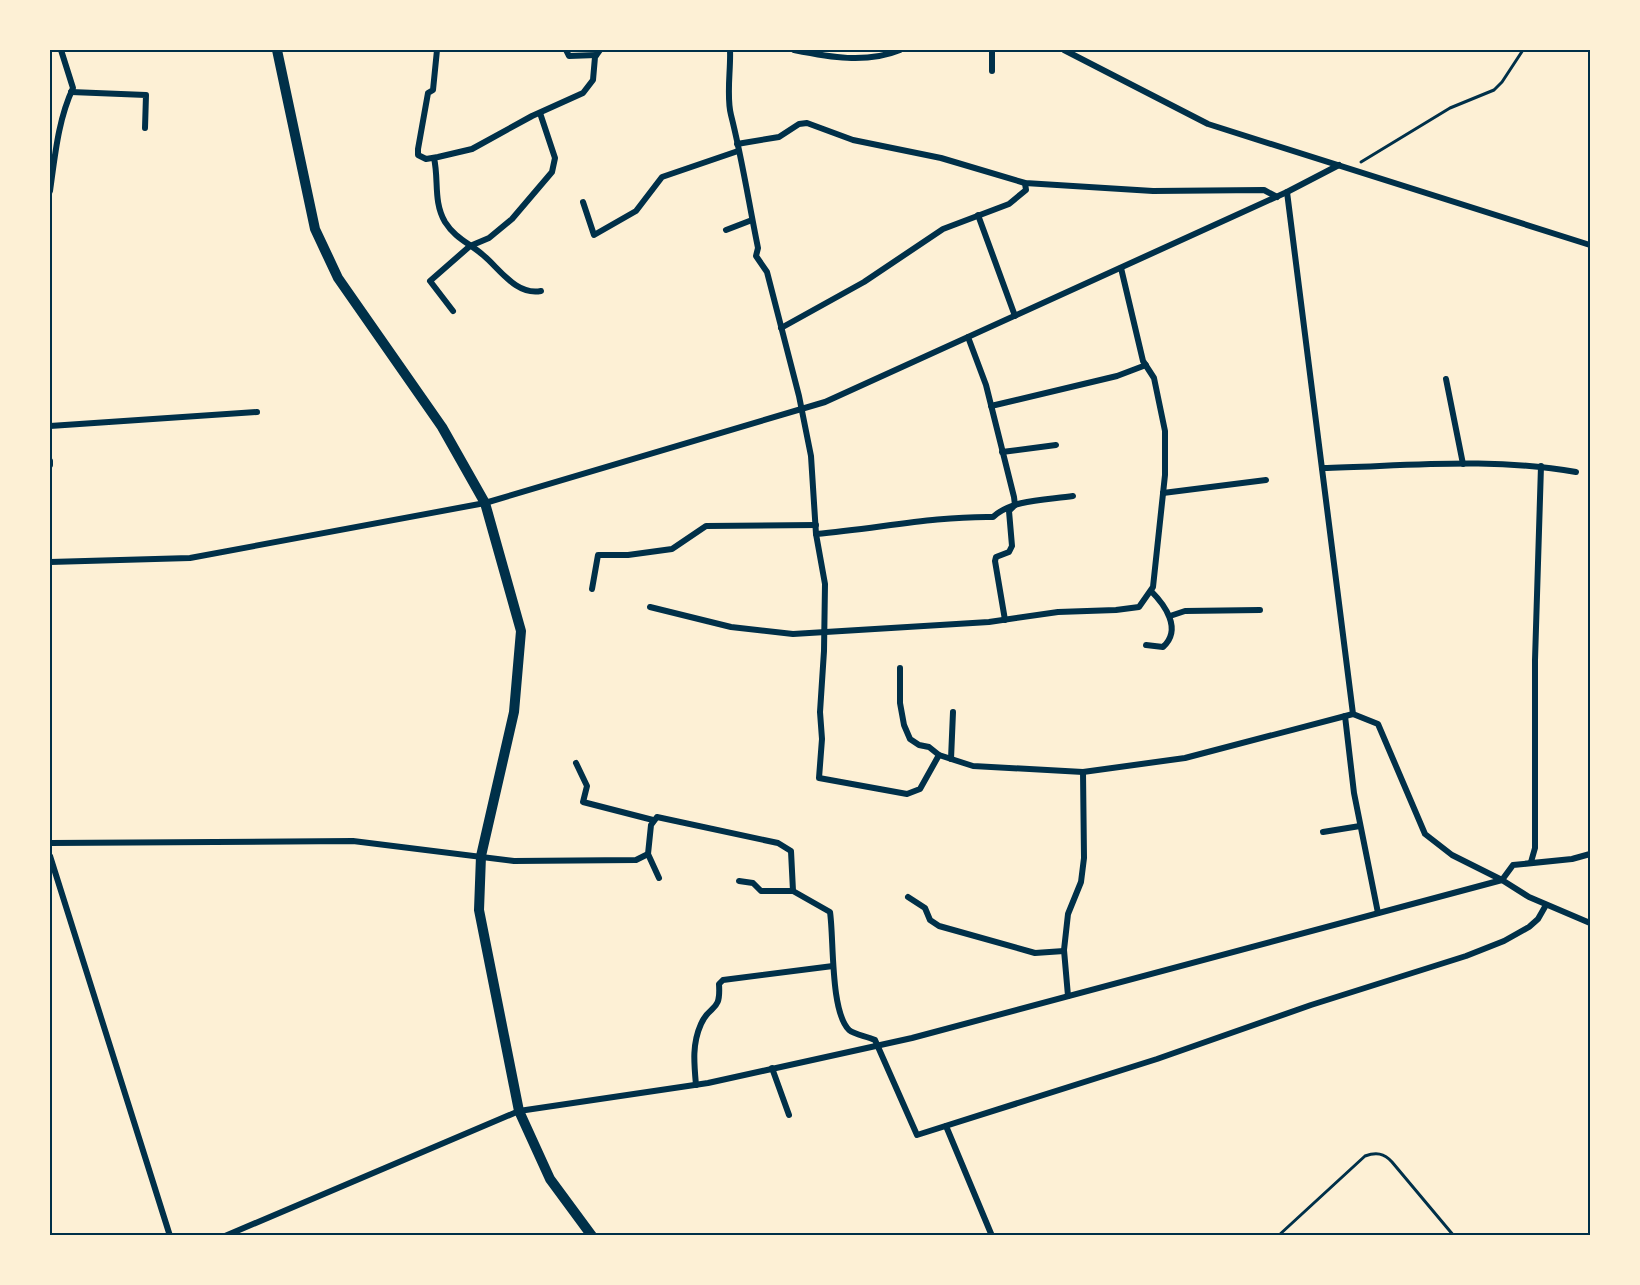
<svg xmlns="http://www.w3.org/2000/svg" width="1640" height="1285" viewBox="0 0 1640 1285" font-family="'Open Sans',sans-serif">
  <rect width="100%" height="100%" fill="#fdf0d5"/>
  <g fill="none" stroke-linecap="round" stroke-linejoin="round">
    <g stroke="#003049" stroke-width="3">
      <polyline points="1361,162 1450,108 1494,90 1502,82 1523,50"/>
      <path d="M1278 1236 1365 1156C1376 1152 1384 1153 1392 1162L1454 1236"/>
    </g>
    <g stroke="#003049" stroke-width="6">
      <polyline points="437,50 433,90 428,93 418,149 418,155 426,159 438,157 472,149 532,116 583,93 593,80 595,57 600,50"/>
      <polyline points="566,50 569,56 596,55"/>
      <path d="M730 50C731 69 726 96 731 115 742 158 749 204 758 248L756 256 767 272 799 396 811 456 816 534 825 584 824 651 820 712 822 739 819 778 907 794 920 789 939 755"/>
      <path d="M794 50C829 57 866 64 900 50"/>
      <polyline points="992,50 992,71"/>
      <polyline points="1064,50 1208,124 1590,245"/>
      <polyline points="71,92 146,95 145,128"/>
      <polyline points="737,144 779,137 799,124 807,123 853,140 941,158 1025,183 1153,191 1264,190 1277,197"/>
      <path d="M434 158C439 180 433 201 445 222 455 238 469 243 483 255 499 268 516 296 541 291"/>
      <path d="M50 191C55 156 58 120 73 88L61 50"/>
      <polyline points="1287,192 1353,714 1378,724 1425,834 1452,855 1502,880 1529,897 1590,923"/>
      <polyline points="583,202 594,235 636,211 662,177 738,151"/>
      <polyline points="978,215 1015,316"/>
      <polyline points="726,230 752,220"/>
      <polyline points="453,311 430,281 470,246 489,238 512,219 552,172 555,158 540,113"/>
      <polyline points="781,328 864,282 943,229 1009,204 1026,190 1025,183"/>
      <polyline points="968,337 986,385 1014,497 1015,505 1009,511 1012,546 1009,552 996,557 995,561 1005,620"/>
      <polyline points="1446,379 1463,464"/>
      <polyline points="991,406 1117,376 1146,365"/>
      <polyline points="50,426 257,412"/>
      <polyline points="1002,452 1056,445"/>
      <polyline points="50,461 50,465"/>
      <path d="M1322 468C1407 466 1492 457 1576 472"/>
      <polyline points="1163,493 1266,480"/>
      <path d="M816 534C876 529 934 516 993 517 1012 499 1048 500 1073 496"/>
      <polyline points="50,562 190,558 485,503 825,402 1287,192 1339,165"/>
      <polyline points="592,589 598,555 628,555 672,549 706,526 816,525"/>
      <polyline points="650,607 731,627 793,634 989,622 1058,612 1116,610 1139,607 1153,587 1165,475 1165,431 1154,378 1143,361 1121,268"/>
      <polyline points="1170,616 1185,611 1260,610"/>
      <path d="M1146 645 1163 647C1183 629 1164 604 1151 591"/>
      <polyline points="900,668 900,703 904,725 910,739 919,745 929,747 939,755 973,766 1083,772 1185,758 1353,714"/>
      <polyline points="1345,716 1354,793 1378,913"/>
      <polyline points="951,759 953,712"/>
      <polyline points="576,763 587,786 583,802 653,820"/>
      <polyline points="1323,832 1360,826"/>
      <path d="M50 843 353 841 514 861 636 860 648 854 651 825 657 817 778 843 791 851 793 891 830 912C834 938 830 1011 849 1030 855 1035 867 1036 875 1040L917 1135 1157 1059 1311 1005 1466 956 1504 941 1529 927 1538 919 1546 905"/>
      <polyline points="648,854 659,878"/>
      <polyline points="50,856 170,1236"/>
      <polyline points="1531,862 1535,848 1535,660 1541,466"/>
      <polyline points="739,881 753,883 761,891 793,891"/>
      <polyline points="908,897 925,908 930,920 939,926 1035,953 1064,951"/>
      <polyline points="1068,996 1064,950 1068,914 1081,882 1084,858 1083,772"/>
      <polyline points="772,1068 789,1115"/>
      <path d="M696 1085C694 1063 692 1044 701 1024 710 1003 721 1014 719 984L723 980 833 966"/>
      <polyline points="946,1126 992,1236"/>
      <polyline points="225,1236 519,1111 708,1083 912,1038 1502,880 1513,865 1572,859 1590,854"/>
    </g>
    <polyline stroke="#003049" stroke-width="10" points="277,50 315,229 338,278 442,427 485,503 521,631 514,712 481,856 479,910 519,1111 550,1179 592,1236"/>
  </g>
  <rect width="1640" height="1285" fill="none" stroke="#fdf0d5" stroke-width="102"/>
  <rect x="51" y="51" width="1538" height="1183" fill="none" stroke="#003049" stroke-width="2"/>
</svg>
